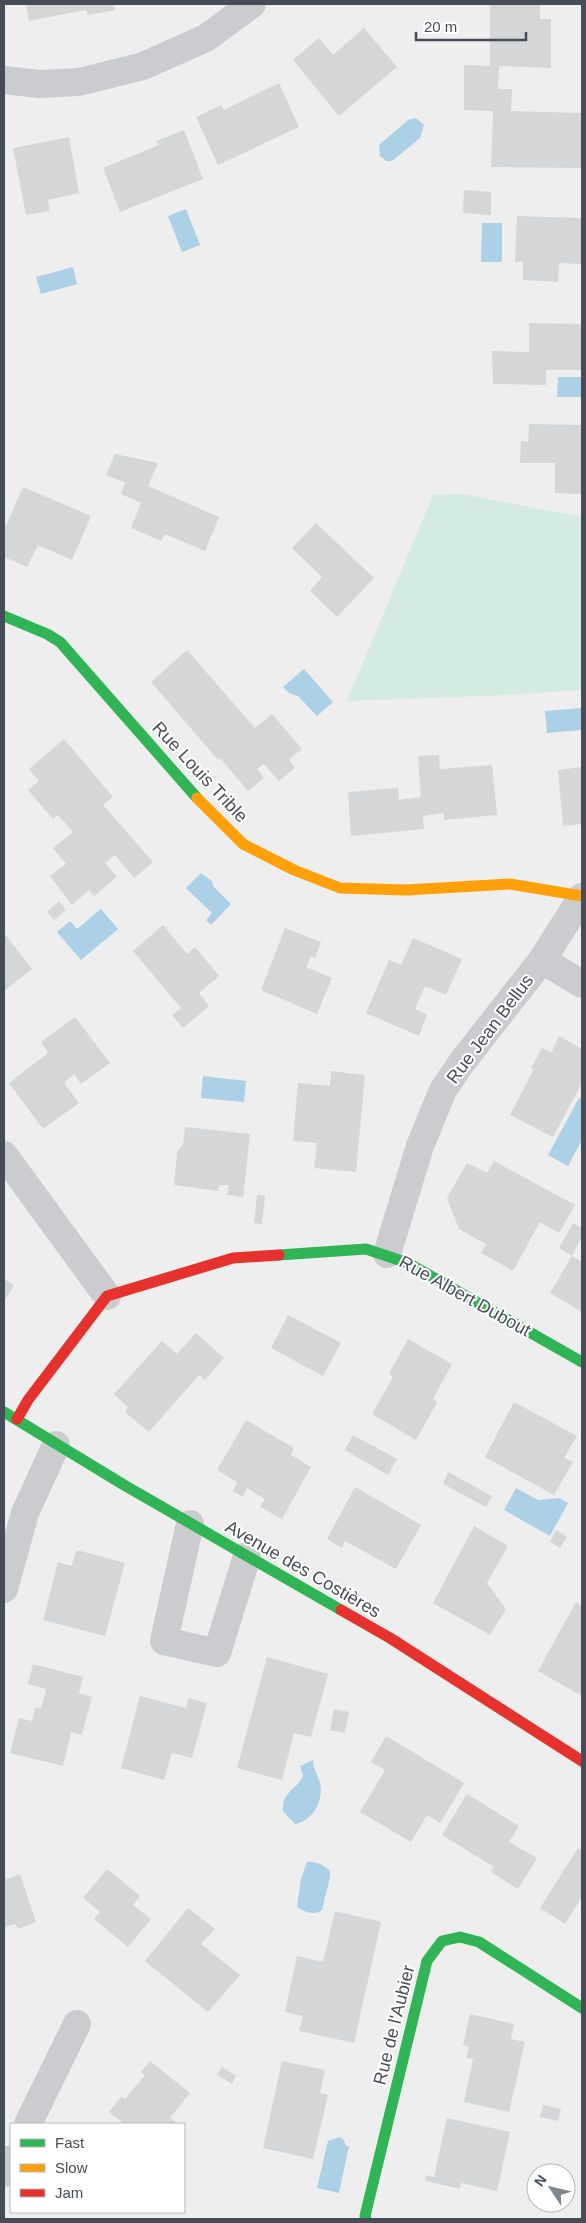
<svg xmlns="http://www.w3.org/2000/svg" width="586" height="2223" viewBox="0 0 586 2223" font-family="Arial,sans-serif">
  <rect width="100%" height="100%" fill="#eee"/>
  <polygon fill="#d4ebe1" points="462,494 582,517 582,690 508,695 347,701 433,495"/>
  <g fill="#acd0e6">
    <polygon points="416,118 424,125 420,138 392,161 386,161 380,156 379,145 408,120"/>
    <polygon points="186,209 200,245 182,252 168,216"/>
    <polygon points="482,223 502,223 502,262 481,262"/>
    <polygon points="73,267 77,284 41,294 36,277"/>
    <polygon points="558,377 582,377 582,397 557,397"/>
    <polygon points="304,669 333,702 317,716 298,696 289,693 283,687"/>
    <polygon points="582,708 582,730 547,733 545,711"/>
    <polygon points="201,873 212,881 213,886 231,904 211,925 206,920 212,913 186,888"/>
    <polygon points="101,909 118,929 81,960 57,932 70,921 77,929"/>
    <polygon points="203,1076 246,1081 244,1102 201,1098"/>
    <polygon points="579,1098 582,1100 582,1140 568,1166 548,1155"/>
    <polygon points="516,1488 538,1500 559,1498 568,1503 550,1536 504,1510"/>
    <path d="M313 1760C313 1769 318 1775 320 1783 324 1800 313 1821 295 1824L283 1811C282 1791 296 1791 303 1776L300 1766Z"/>
    <path d="M307 1862C315 1861 324 1865 330 1871V1877L322 1910C313 1916 305 1912 297 1907L301 1879Z"/>
    <polygon points="340,2137 344,2140 346,2146 349,2146 339,2193 317,2188 328,2141"/>
  </g>
  <g fill="#d5d6d8">
    <polygon points="26,4 113,4 115,10 88,15 86,10 29,21"/>
    <polygon points="490,4 540,4 540,19 551,19 551,68 499,66 498,89 512,89 511,111 582,113 581,168 491,167 493,111 464,110 464,65 490,66"/>
    <polygon points="364,28 397,67 339,116 293,60 319,38 333,55"/>
    <polygon points="279,83 299,127 218,165 196,117 221,105 224,110"/>
    <polygon points="184,130 203,179 120,212 103,168 159,145 156,141"/>
    <polygon points="69,137 79,193 48,200 50,211 26,215 13,148"/>
    <polygon points="464,190 491,192 491,215 463,213"/>
    <polygon points="517,216 582,218 582,264 559,263 558,282 523,280 523,262 515,262"/>
    <polygon points="529,323 582,324 582,370 546,370 546,385 493,384 492,351 529,352"/>
    <polygon points="529,424 582,425 582,494 555,493 555,463 520,463 521,441 528,442"/>
    <polygon points="115,454 158,463 148,486 219,517 205,551 165,534 161,541 131,528 141,503 121,494 125,483 106,475"/>
    <polygon points="23,487 91,516 72,560 38,545 27,567 4,557 4,530"/>
    <polygon points="316,523 374,578 337,617 310,591 322,577 292,548"/>
    <polygon points="187,650 255,728 272,714 302,749 289,759 295,768 279,781 264,764 257,769 264,778 248,791 220,758 218,760 151,682"/>
    <polygon points="64,739 113,797 103,805 153,862 134,878 115,855 105,863 117,877 94,896 89,890 72,905 50,876 66,864 53,848 73,832 58,815 53,819 28,790 39,781 29,769"/>
    <polygon points="439,755 440,769 492,765 497,815 444,820 444,813 423,816 424,829 351,836 348,792 398,788 399,800 421,797 418,756"/>
    <polygon points="582,767 582,824 563,826 558,770"/>
    <polygon points="59,901 66,910 54,920 47,912"/>
    <polygon points="163,925 187,954 195,947 219,976 199,993 209,1006 183,1028 172,1015 181,1008 133,951"/>
    <polygon points="285,928 321,942 315,958 311,956 306,967 332,978 317,1014 261,990"/>
    <polygon points="4,933 32,969 4,991"/>
    <polygon points="413,938 462,959 446,995 425,986 415,1009 427,1015 419,1036 366,1013 389,960 401,965"/>
    <polygon points="75,1017 110,1063 81,1084 74,1074 64,1083 79,1103 43,1129 9,1083 48,1053 41,1042"/>
    <polygon points="559,1036 582,1049 582,1083 553,1137 510,1115 534,1069 531,1068 542,1048 551,1053"/>
    <polygon points="331,1071 365,1075 356,1172 314,1168 317,1143 293,1141 298,1083 330,1086"/>
    <polygon points="185,1127 250,1134 243,1197 227,1195 229,1185 219,1185 218,1191 174,1185 177,1152 183,1145"/>
    <polygon points="494,1161 575,1205 559,1233 540,1222 513,1271 481,1253 486,1244 459,1229 447,1198 467,1163 487,1173"/>
    <polygon points="257,1195 265,1196 262,1224 254,1223"/>
    <polygon points="573,1223 582,1228 582,1237 572,1256 559,1248"/>
    <polygon points="572,1256 582,1262 582,1312 550,1293"/>
    <polygon points="4,1279 14,1285 4,1302"/>
    <polygon points="288,1315 341,1343 323,1376 271,1348"/>
    <polygon points="196,1333 224,1358 205,1380 199,1375 149,1432 125,1412 128,1407 114,1394 162,1341 177,1354"/>
    <polygon points="408,1339 452,1364 433,1399 437,1402 416,1440 372,1414 393,1377 389,1374"/>
    <polygon points="514,1402 577,1436 564,1458 573,1462 554,1495 485,1457"/>
    <polygon points="246,1420 294,1448 291,1455 311,1467 282,1519 260,1507 265,1499 247,1488 243,1497 233,1491 237,1482 217,1470"/>
    <polygon points="353,1435 397,1459 388,1475 345,1450"/>
    <polygon points="448,1472 492,1496 486,1507 443,1484"/>
    <polygon points="355,1487 421,1525 396,1569 345,1541 342,1548 327,1539"/>
    <polygon points="474,1526 508,1546 487,1583 506,1609 490,1635 433,1603"/>
    <polygon points="556,1530 567,1537 560,1548 550,1542"/>
    <polygon points="77,1550 125,1563 105,1636 43,1620 58,1562 71,1566"/>
    <polygon points="576,1602 582,1606 582,1696 538,1671"/>
    <polygon points="267,1657 328,1674 311,1737 294,1733 282,1780 237,1768"/>
    <polygon points="33,1664 83,1677 79,1693 92,1697 82,1735 71,1732 63,1766 10,1753 19,1718 32,1721 35,1707 41,1708 46,1689 28,1684"/>
    <polygon points="140,1696 186,1708 188,1698 207,1703 192,1758 172,1753 164,1780 121,1768"/>
    <polygon points="334,1709 349,1712 345,1733 330,1730"/>
    <polygon points="386,1736 464,1783 440,1823 427,1815 411,1842 360,1812 385,1770 371,1762"/>
    <polygon points="467,1794 519,1826 509,1842 537,1858 518,1889 491,1872 494,1867 442,1835"/>
    <polygon points="578,1848 582,1851 582,1897 565,1924 540,1908"/>
    <polygon points="107,1869 140,1896 133,1905 151,1919 128,1947 94,1919 100,1912 83,1898"/>
    <polygon points="20,1874 36,1922 18,1929 15,1924 4,1927 4,1880"/>
    <polygon points="188,1908 215,1929 201,1944 240,1975 208,2012 145,1961"/>
    <polygon points="335,1911 381,1922 354,2043 299,2031 303,2016 285,2012 297,1956 323,1962"/>
    <polygon points="470,2014 514,2024 511,2039 525,2042 509,2112 464,2102 473,2059 466,2058 469,2047 463,2045"/>
    <polygon points="150,2061 190,2093 170,2118 178,2124 125,2124 109,2112 121,2097 125,2099 145,2075 141,2072"/>
    <polygon points="282,2061 325,2070 320,2093 328,2095 313,2159 263,2148"/>
    <polygon points="222,2067 236,2076 232,2084 217,2075"/>
    <polygon points="543,2105 561,2109 558,2121 540,2117"/>
    <polygon points="447,2118 510,2132 497,2191 461,2183 460,2189 425,2181 426,2175 434,2177"/>
  </g>
  <g fill="none" stroke-linecap="round" stroke-linejoin="round">
    <g stroke="#cacccf" stroke-width="28">
      <polyline points="4,80 39,84 79,82 143,66 206,38 252,4"/>
      <polyline points="542,960 582,984"/>
      <polyline points="4,1155 107,1296"/>
      <polyline points="387,1254 420,1146 443,1090 462,1062 542,960 582,897"/>
      <polyline points="190,1524 164,1641 217,1653 247,1556"/>
      <polyline points="4,1589 25,1513 56,1445"/>
      <polyline points="28,2124 77,2024"/>
      <polyline points="4,2173 11,2159"/>
    </g>
    <g stroke="#30b455" stroke-width="11">
      <polyline points="4,616 47,634 60,642 197,798"/>
      <polyline points="279,1255 366,1249 408,1263 582,1362"/>
      <polyline points="4,1412 124,1485 341,1610"/>
      <polyline points="366,2219 365,2216 427,1961 442,1941 460,1937 479,1942 582,2008"/>
    </g>
    <polyline stroke="#ff9f0a" stroke-width="11" points="197,798 243,844 294,870 340,888 406,890 510,884 582,896"/>
    <g stroke="#e5322d" stroke-width="11">
      <polyline points="17,1419 28,1400 107,1296 233,1258 279,1255"/>
      <polyline points="341,1610 390,1638 582,1761"/>
    </g>
  </g>
  <g text-anchor="middle" stroke-width="4" stroke-linejoin="round" paint-order="stroke">
    <g font-size="18" fill="#474d58" stroke="#fff">
      <text transform="translate(200 772) rotate(47)" y="6">Rue Louis Trible</text>
      <text transform="translate(490 1029) rotate(-53)" y="6">Rue Jean Bellus</text>
      <text transform="translate(465 1296) rotate(29)" y="6">Rue Albert Dubout</text>
      <text transform="translate(303 1569) rotate(30)" y="6">Avenue des Costières</text>
      <text transform="translate(394 2025) rotate(-76)" y="6">Rue de l'Aubier</text>
    </g>
  </g>
  <rect width="586" height="2223" fill="none" stroke="#474d58" stroke-width="10"/>
  <rect x="10" y="2123" width="175" height="90" fill="#ffffff" stroke="#b5b8bc"/>
  <rect x="20" y="2139" width="25" height="8" fill="#30b455" stroke="#b5b8bc"/>
  <text x="55" y="2148" font-size="15" fill="#474d58">Fast</text>
  <rect x="20" y="2164" width="25" height="8" fill="#ff9f0a" stroke="#b5b8bc"/>
  <text x="55" y="2173" font-size="15" fill="#474d58">Slow</text>
  <rect x="20" y="2189" width="25" height="8" fill="#e5322d" stroke="#b5b8bc"/>
  <text x="55" y="2198" font-size="15" fill="#474d58">Jam</text>
  <g transform="translate(551 2188) rotate(305)"><circle r="24" fill="#ffffff" stroke="#b5b8bc"/>
  <path d="M0-4L9 19L0 12L-9 19Z" fill="#81858c"/>
  <text y="-8" font-size="14" font-weight="bold" text-anchor="middle" fill="#474d58">N</text>
  </g>
  <path d="M416 32v8h110v-8" fill="none" stroke="#474d58" stroke-width="2.5"/>
  <text x="424" y="32" font-size="15" fill="#474d58" stroke="#ffffff" stroke-width="4" paint-order="stroke">20 m</text>
</svg>
